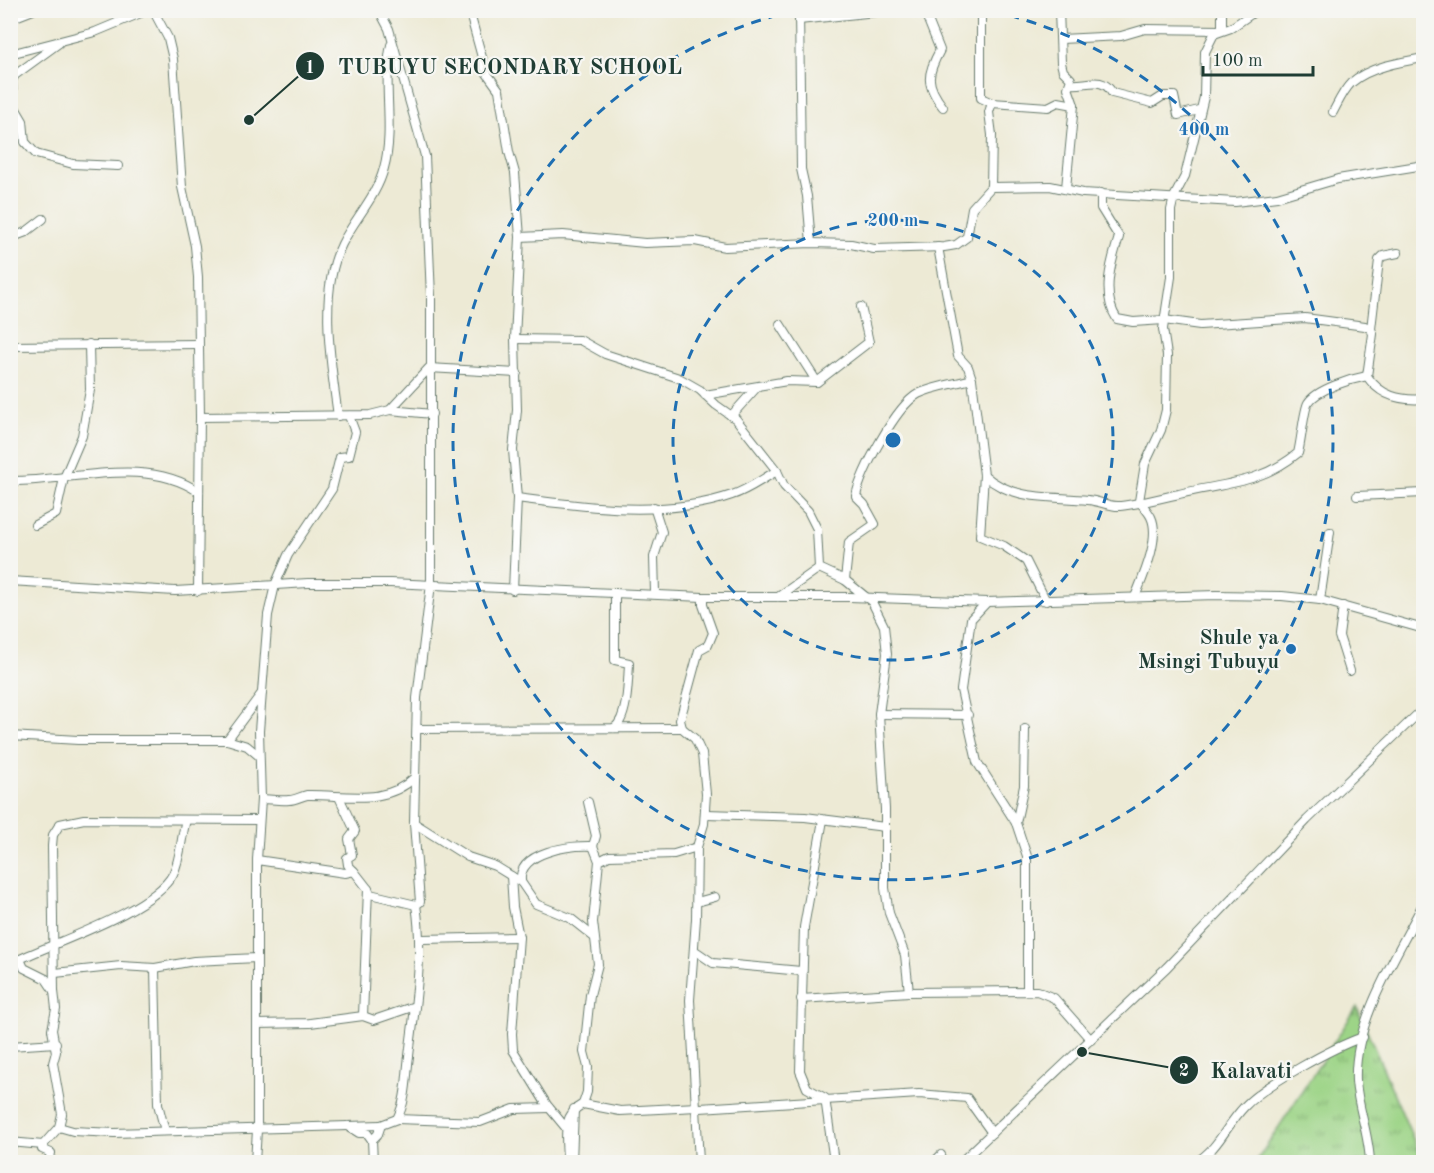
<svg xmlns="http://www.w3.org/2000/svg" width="1434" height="1173" viewBox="0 0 1434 1173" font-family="'Old Standard TT',serif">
  <defs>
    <pattern id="grass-tufts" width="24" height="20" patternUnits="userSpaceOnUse" patternTransform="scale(1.5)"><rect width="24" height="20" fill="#9dd487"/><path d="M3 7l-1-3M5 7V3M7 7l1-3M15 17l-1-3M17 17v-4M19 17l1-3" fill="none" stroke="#7fad6f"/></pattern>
  </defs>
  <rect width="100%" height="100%" fill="#f6f6f2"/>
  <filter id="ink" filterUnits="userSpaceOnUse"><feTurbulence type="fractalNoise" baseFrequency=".0167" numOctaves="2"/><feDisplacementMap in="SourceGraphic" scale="12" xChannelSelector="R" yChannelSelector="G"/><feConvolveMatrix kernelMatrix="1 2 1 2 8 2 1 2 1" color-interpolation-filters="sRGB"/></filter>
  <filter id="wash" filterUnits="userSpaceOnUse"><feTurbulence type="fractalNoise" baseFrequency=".008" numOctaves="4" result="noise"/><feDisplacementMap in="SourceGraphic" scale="24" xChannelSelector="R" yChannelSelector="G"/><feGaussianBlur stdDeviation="1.35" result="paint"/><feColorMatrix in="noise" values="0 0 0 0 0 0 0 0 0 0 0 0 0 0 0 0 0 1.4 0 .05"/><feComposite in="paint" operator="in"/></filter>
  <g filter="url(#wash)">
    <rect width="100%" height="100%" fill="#edead5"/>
    <polygon fill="url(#grass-tufts)" stroke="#5e885e" stroke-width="1.5" points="1357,1007 1423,1162 1256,1162"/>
  </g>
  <g filter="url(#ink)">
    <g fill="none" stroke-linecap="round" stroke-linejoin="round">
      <defs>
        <g id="street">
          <polyline points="153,10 168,38 173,59 182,187 195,246 198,277 200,417 198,591"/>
          <polyline points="469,10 486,72 499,90 509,152 515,173 520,237 515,339 517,410 513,450 517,498 513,590"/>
          <polyline points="799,10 801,169 807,196 811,243"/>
          <path d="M918 10 926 15 940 50C927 74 925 84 943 107"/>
          <polyline points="1059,10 1061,63 1063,71 1071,79 1068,88 1074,105 1066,188"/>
          <polyline points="10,19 33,10"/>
          <polyline points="799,20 895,10"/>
          <polyline points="1061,39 1121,36 1145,29 1222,30 1222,10"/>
          <polyline points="10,54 95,32 148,10"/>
          <path d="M1071 84C1085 86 1103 75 1112 93L1152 103 1163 96H1174L1178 115 1199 110"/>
          <polyline points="10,99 23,121 25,142 36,154 73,164 118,166"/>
          <polyline points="13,103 12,80 15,75 59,43"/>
          <polyline points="992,103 1048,107 1058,102 1074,105"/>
          <path d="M1333 112C1338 103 1343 91 1351 83 1369 67 1400 62 1424 58"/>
          <polyline points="991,187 1050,186 1083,193 1235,202 1277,197 1338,179 1424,165"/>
          <path d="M1101 193V208L1119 237C1111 262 1101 295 1117 319L1133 322 1164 320 1200 325 1305 318 1365 326 1371 329 1373 334 1367 376C1380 396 1400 401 1424 399"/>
          <polyline points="520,237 563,235 645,243 695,241 725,247 811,243 851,244 874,249 944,247 956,245 967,237 972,208 991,187 992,135 989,112 992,103 981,98 981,10"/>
          <polyline points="10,238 26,232 43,219"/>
          <polyline points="938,247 958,356 968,367 972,379 984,475 980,536 1004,546 1026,561 1046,601"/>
          <polyline points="780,324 817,382"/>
          <polyline points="1371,329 1379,260 1383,256 1398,253"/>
          <polyline points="515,339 580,340 605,354 679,378 700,390 716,405 736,419 777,471 784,486 808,511 817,529 819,568 845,580 872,602 884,626 887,654 879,714 885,809 885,888 889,913 905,955 909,992"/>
          <polyline points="10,346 198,344"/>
          <polyline points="705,395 787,381 817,382 869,342 861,307"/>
          <polyline points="390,410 432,414"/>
          <path d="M338 416C331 365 318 291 342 244 355 218 377 196 384 168 395 128 382 85 391 45"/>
          <polyline points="731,416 757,387"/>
          <polyline points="200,417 370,415 390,410 429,368 517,373"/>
          <path d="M984 475C1012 501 1052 496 1088 500 1098 501 1106 505 1116 506 1127 507 1165 497 1179 494 1225 483 1260 484 1298 453 1301 443 1304 409 1308 403 1317 389 1351 379 1367 376"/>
          <path d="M10 481C71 482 145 455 199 492"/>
          <polyline points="1357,496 1424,493"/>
          <path d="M517 498C585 507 666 518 732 495 748 490 762 479 777 471"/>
          <polyline points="654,507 662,532 654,557 655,593"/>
          <polyline points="35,525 56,514 64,478 82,436 90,390 89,344"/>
          <path d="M845 580 849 542 875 524 864 504 856 496C861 472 896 406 918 394 934 386 955 384 972 379"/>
          <polyline points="10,581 175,591 308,583 390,583 703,597 850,597 987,602 1216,595 1282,596 1320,600 1424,629"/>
          <polyline points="778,597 819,568"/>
          <path d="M1135 597C1143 577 1161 538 1151 517 1148 511 1143 506 1139 501L1145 464 1161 430 1166 410 1167 355 1163 329 1171 277V210L1174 197 1185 176 1204 97 1205 52 1214 34 1231 28 1257 10"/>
          <polyline points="1320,600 1330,532"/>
          <polyline points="987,602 971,619 961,690 977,762 1016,823 1027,856 1027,991"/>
          <polyline points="1343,606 1339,636 1350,671"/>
          <polyline points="879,714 968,715"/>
          <path d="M614 728C628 719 628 680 629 663L615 660V593"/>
          <polyline points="417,729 682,728"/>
          <polyline points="10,736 78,740 227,740 247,746 259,756"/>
          <polyline points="227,740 262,693"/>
          <path d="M261 799C270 799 280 801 289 800 296 800 301 796 307 795 345 794 384 807 415 777"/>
          <polyline points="340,799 355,831 349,839 352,855 347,858 348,865 354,871"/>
          <polyline points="588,802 596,836 593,846 599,861"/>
          <polyline points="706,814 805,817 885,827"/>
          <polyline points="823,820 804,927 800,1071 807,1088 825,1098 834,1162"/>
          <polyline points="414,823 468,857 495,866 521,882 536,904 570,918 594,937"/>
          <polyline points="1016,823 1024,786 1025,729"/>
          <polyline points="257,860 345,873 354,871 368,889 363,1016"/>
          <polyline points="511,876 513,907 519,937 512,1034 513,1050 547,1105 566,1128"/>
          <path d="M521 882C517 851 572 845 593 846"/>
          <polyline points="368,889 370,894 416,905"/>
          <polyline points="697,902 715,897"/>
          <polyline points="422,939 519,937"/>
          <polyline points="697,952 713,963 801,971"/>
          <path d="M20 959C56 942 154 910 173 874 181 858 181 837 186 820"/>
          <polyline points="10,961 20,959 24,968 46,979 54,991 56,1009 52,1030 56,1052 53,1063 62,1114 59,1127 43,1145 42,1149 51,1153 49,1162"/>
          <polyline points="155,968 158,1104 165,1131"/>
          <polyline points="55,973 121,966 155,968 194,961 257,958"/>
          <polyline points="54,991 52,846 53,835 60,824 84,819 259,820"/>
          <polyline points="801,999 909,992 1037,991 1054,998 1091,1040"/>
          <polyline points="257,1024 310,1023 363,1016 374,1020 415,1006"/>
          <polyline points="10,1046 56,1043"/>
          <polyline points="583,1104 620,1111 697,1107"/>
          <polyline points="700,1108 919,1094 967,1098 992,1133"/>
          <polyline points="397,1119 480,1122 514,1109 549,1108"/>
          <polyline points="348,1126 359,1133 367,1133 372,1140"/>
          <polyline points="59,1127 73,1131 114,1133 381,1125"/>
          <polyline points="10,1142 43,1145"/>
          <polyline points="872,1161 881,1162"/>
          <polyline points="255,1162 257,1130 257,860 261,799 259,731 268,615 275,585 288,555 332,489 340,457 349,456 355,432 349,416"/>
          <path d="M373 1162 372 1140 378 1134 381 1125 397 1119C407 1099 406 1078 409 1056 415 1005 424 956 416 905L420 902 414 823 417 698 431 584V297L425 156 389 29 379 10"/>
          <path d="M567 1162C567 1140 560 1116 583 1104L587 1092 588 1067 584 1052 590 995 598 964 593 922 599 861 609 856 674 854 697 847"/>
          <polyline points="572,1162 574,1109"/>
          <polyline points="699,1162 690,1000 696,919 697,847 704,824 706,794 702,754 695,739 682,728 680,720 699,650 708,645 713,633 703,605 703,597"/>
          <polyline points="934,1162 941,1155"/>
          <polyline points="961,1162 1167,967 1307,820 1424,708"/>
          <path d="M1196 1162C1218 1149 1226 1126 1244 1107 1264 1085 1334 1047 1363 1037"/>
          <path d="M1370 1162C1369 1134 1358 1109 1356 1081 1353 1021 1398 954 1424 902"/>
        </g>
      </defs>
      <use href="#street" stroke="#677a6c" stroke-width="10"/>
      <use href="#street" stroke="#fff" stroke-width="8"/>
    </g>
  </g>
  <g fill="none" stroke="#1f6fb2" stroke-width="3" stroke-dasharray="10 8">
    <circle cx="893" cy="440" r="220"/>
    <path d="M992 11A440 440 0 1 1 794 11"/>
  </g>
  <circle fill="#1f6fb2" stroke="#f6f6f2" stroke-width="2" cx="1291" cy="649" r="6"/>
  <g text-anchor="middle" stroke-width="4.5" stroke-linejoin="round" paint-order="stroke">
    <g font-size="21" font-weight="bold" fill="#1f3d34" stroke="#f6f6f2" text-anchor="end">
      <text x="1279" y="644">Shule ya<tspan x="1279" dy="24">Msingi Tubuyu</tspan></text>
    </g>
  </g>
  <circle cx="893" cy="440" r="9" fill="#1f6fb2" stroke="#f6f6f2" stroke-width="3"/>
  <g font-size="18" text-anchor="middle" font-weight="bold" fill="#1f6fb2" stroke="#f6f6f2" stroke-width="4.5" stroke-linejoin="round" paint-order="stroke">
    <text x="1204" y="135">400 m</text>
    <text x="893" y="226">200 m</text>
  </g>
  <path fill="none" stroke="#1f3d34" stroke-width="2" d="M249 120L310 66M1082 1052L1184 1070"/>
  <g fill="#1f3d34" stroke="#f6f6f2" stroke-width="2">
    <circle cx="249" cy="120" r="6"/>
    <circle cx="1082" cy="1052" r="6"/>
    <circle cx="310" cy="66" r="15"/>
    <circle cx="1184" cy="1070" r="15"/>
  </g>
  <g font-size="18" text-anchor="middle" font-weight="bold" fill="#fff">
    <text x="310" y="73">1</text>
    <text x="1184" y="1076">2</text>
  </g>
  <g font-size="22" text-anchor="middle" font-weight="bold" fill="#1f3d34" stroke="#f6f6f2" stroke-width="4.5" stroke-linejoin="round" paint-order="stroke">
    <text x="510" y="74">TUBUYU SECONDARY SCHOOL</text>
    <text x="1251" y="1078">Kalavati</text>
  </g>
  <rect width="1434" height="1173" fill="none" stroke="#f6f6f2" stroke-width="36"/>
  <path d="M1203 66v9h110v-9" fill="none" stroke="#1f3d34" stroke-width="3"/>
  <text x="1212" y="66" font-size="18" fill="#1f3d34" stroke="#f6f6f2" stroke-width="4.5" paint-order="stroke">100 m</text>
</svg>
